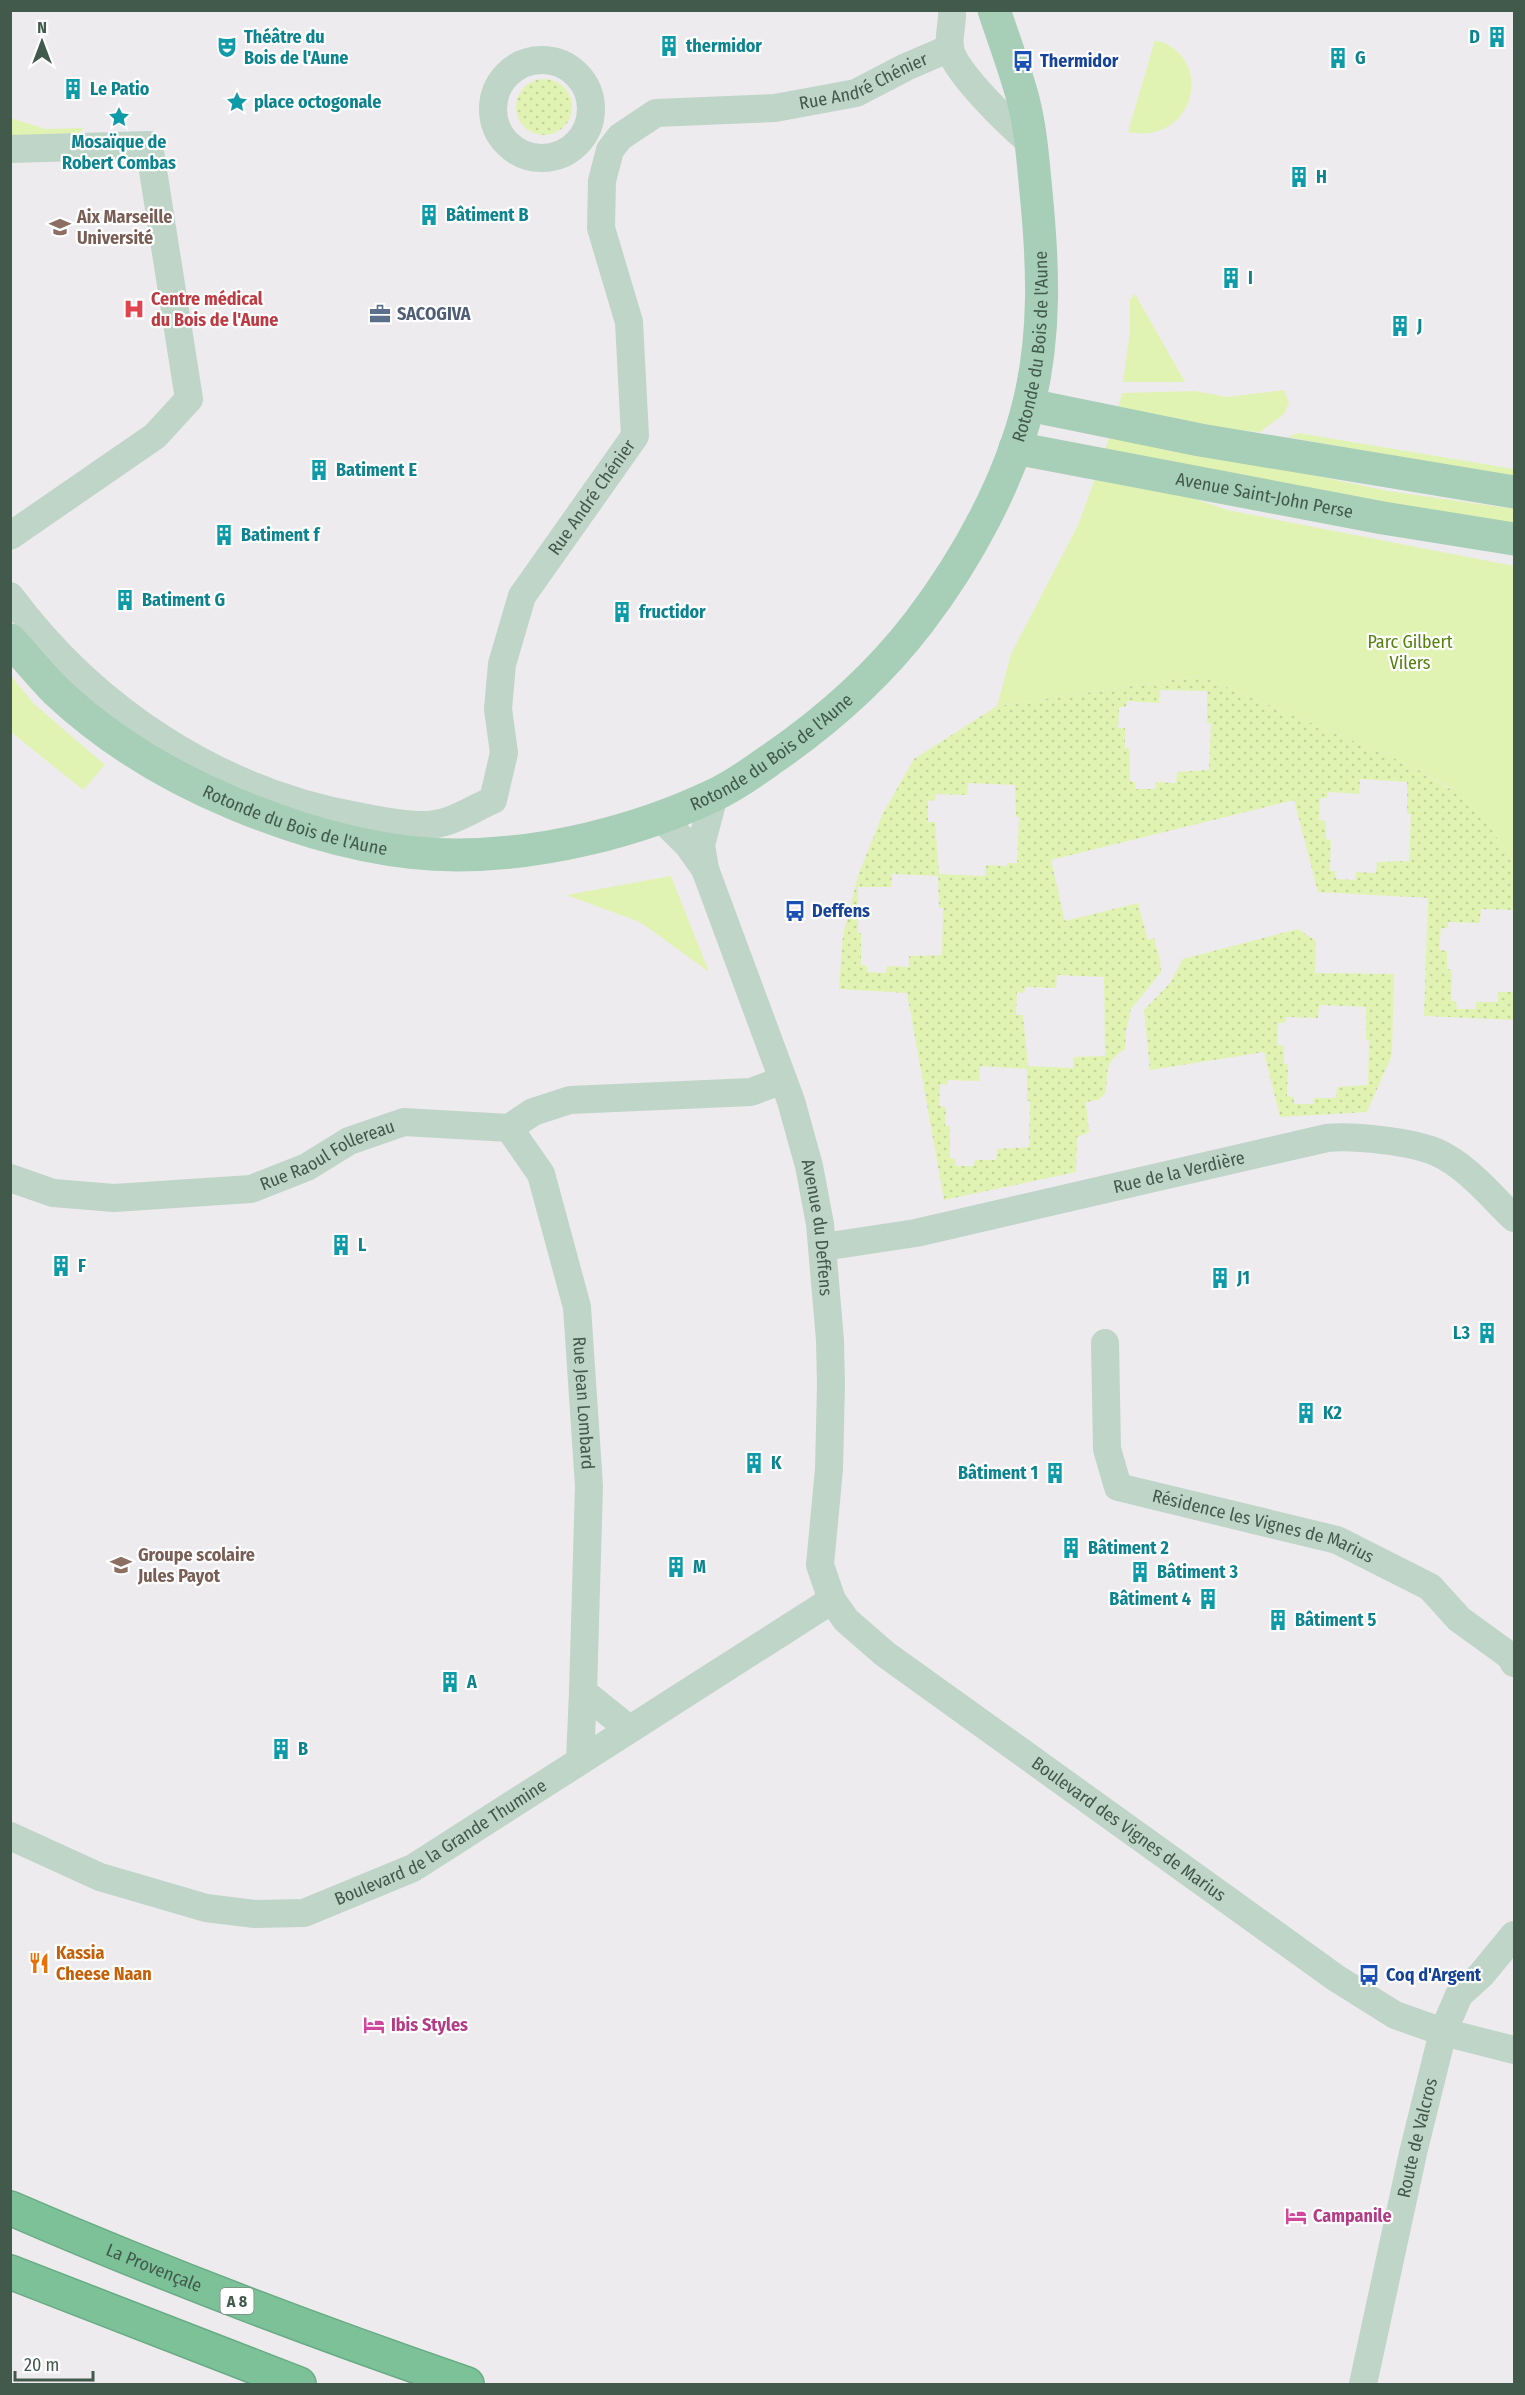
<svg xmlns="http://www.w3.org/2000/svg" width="1525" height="2395" viewBox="0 0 1525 2395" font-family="'Fira Sans Condensed',sans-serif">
  <defs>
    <pattern id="garden-dots" width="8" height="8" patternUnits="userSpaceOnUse" patternTransform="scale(1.5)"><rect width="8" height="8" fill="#e1f3b2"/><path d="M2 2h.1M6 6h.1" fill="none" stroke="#c2d39b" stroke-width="1.8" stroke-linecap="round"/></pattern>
  </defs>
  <rect width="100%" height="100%" fill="#eeebee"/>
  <g fill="#e1f3b2">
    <path d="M1155 40C1216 55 1196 146 1128 132Z"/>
    <polygon points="10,118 46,129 84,128 77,136 11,140"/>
    <polygon points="1135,294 1185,382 1123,382 1130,331 1130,299"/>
    <polygon points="1284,390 1289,403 1284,414 1260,432 1189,426 1117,411 1122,393 1194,391 1228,397"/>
    <polygon points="1111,433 1388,491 1514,509 1514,531 1103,455"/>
    <polygon points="1298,433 1514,469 1514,478 1288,437"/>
    <polygon points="1096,476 1166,489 1227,510 1514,566 1514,862 1479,812 1448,787 1410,765 1200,676 997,706 1011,654 1078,525"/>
    <polygon points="11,676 34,704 105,765 83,790 11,732"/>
    <polygon points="671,876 709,972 640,922 566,895"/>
  </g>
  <g fill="url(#garden-dots)" fill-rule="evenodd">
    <circle cx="544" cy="107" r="28"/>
    <path d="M1200 676 1410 765 1455 792 1479 812 1514 862V910L1481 909 1480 923 1448 922V928H1441L1439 950 1447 951V969L1452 970 1451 1001H1456L1457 1009H1476V1002H1498V992H1514V1020L1424 1016 1428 898 1318 892 1294 800 1051 860 1065 921 1138 903 1148 940 1154 938 1160 960 1161 972 1131 1009 1126 1031 1125 1049C1104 1063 1108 1070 1106 1093L1098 1100 1086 1102 1089 1132 1077 1137 1076 1172 944 1200 907 993 839 989 843 935 858 876 883 813 914 759 997 706ZM1160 690 1207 691V723L1211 724 1209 770 1177 772 1176 783 1156 782 1155 789H1135V782L1130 781V749L1125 748V728H1118L1119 707H1126L1127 701 1159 703ZM1360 779 1407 782V814H1411L1409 861 1377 862 1376 873 1356 872 1355 880 1336 879 1335 871H1330L1331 840 1326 839V821L1319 820 1320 798H1327L1328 792 1359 794ZM968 783 1015 785 1016 816 1019 817 1017 863H1007V866L986 865 985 876 939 874 935 822H928V801L935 800 936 794 967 795ZM892 874 938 876 939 908H943L942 955 909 956V967L887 966 886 973 867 972V966L861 965V933H858V887H891ZM1057 975 1104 977 1105 1056 1074 1057V1050L1073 1068 1028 1066 1023 1015H1016L1017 992 1024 993 1025 987 1056 988ZM980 1066 1027 1069V1101H1030L1029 1147 997 1149 996 1160H975L974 1166H956L955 1159 950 1158V1126H945L946 1107 939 1106 940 1084 947 1085 948 1080 979 1081Z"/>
    <path d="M1298 929 1316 941 1315 973 1394 974 1392 1055 1367 1112 1280 1117 1264 1052 1150 1070 1144 1010 1170 983 1183 959ZM1319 1005 1366 1007V1040H1369L1368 1085 1337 1087 1336 1098H1314L1313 1104H1294V1097L1287 1096 1288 1064H1284V1046L1277 1045 1278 1023H1285L1286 1017 1318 1018Z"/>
  </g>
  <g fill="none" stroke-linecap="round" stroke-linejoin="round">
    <defs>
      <g id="highway">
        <path id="s11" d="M10 2208C160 2273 313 2331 467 2384"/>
        <polyline points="10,2272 299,2384"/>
      </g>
    </defs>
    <use href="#highway" stroke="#68ac84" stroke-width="36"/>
    <g stroke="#bfd5c7" stroke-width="28">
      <path d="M952 10C953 22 948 37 950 48 954 72 1012 127 1031 143"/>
      <circle cx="542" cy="109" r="49"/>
      <polyline points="10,149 149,145 189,399 155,436 10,536"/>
      <path id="s1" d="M10 596C94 709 218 791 357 816 380 821 405 826 429 825 453 823 472 809 493 800L504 753 498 709 502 664 522 596 635 436 629 322 601 228 602 181 610 150 620 137 656 113 775 108 856 93 906 67 950 48"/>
      <path id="s2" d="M714 796 701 845 705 869 791 1101 809 1166 820 1224 830 1340 831 1385 829 1469 820 1565 832 1600 846 1620 885 1654 1336 1978 1395 2015 1443 2032 1514 2050"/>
      <polyline points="659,816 688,845 705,869"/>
      <path id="s3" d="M509 1128 541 1174 577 1307 589 1486 583 1692"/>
      <path id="s4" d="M10 1178 53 1193 114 1198 251 1189 307 1167 349 1141 404 1122 509 1128 533 1112 570 1100 751 1092 783 1080"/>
      <path id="s5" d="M823 1247 916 1233 1327 1138C1354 1135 1412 1142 1436 1152 1466 1165 1491 1196 1514 1218"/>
      <path id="s6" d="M1105 1343 1107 1449 1118 1487 1337 1540 1430 1587 1459 1619 1510 1656 1514 1663"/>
      <polyline points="580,1760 583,1692 629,1729"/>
      <path id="s7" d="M10 1836 100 1877 206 1908 255 1914 304 1913 413 1868 832 1600"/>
      <path id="s8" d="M1363 2384 1413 2153 1443 2032 1459 1995 1481 1975 1514 1935"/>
    </g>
    <g stroke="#a7ceb6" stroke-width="33">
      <polyline points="1029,405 1200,440 1514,492"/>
      <path id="s9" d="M1015 448 1383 518 1514 539"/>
      <path id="s10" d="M10 640C25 656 40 675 56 691 107 739 170 777 235 804 305 833 380 855 457 855 541 855 636 832 712 796 732 787 752 773 770 760 827 721 877 677 919 622 967 559 1010 481 1029 403 1046 333 1043 263 1036 192 1033 161 1031 130 1023 99 1015 69 1004 40 994 10"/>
    </g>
    <use href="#highway" stroke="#7cc198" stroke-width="33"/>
  </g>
  <defs>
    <symbol id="building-bare" viewBox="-9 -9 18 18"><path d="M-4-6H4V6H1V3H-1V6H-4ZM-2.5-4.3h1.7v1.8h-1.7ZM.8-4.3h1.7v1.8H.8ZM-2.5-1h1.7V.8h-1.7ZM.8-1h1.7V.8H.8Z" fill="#0f9aa8" stroke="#fff" stroke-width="2.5" paint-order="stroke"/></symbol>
    <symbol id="theatre-bare" viewBox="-9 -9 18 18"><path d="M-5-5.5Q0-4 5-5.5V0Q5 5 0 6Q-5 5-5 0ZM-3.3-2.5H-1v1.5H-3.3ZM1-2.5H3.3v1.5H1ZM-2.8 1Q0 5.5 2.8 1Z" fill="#0f9aa8" stroke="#fff" stroke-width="2.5" paint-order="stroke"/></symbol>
    <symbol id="bus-bare" viewBox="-9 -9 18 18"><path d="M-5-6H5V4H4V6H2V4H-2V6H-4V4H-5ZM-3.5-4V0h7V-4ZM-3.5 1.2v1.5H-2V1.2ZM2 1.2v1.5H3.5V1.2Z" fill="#1a4fb4" stroke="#fff" stroke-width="2.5" paint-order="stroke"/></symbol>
    <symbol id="sight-bare" viewBox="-9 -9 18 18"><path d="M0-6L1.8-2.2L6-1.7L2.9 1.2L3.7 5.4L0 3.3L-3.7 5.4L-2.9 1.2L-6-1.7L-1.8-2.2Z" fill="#0f9aa8" stroke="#fff" stroke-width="2.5" paint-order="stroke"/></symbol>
    <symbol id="university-bare" viewBox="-9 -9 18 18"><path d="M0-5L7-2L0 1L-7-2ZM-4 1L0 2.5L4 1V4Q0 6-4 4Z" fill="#8d6e63" stroke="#fff" stroke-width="2.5" paint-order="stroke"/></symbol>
    <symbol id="hospital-bare" viewBox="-9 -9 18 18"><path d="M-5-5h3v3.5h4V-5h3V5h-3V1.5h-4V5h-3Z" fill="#e0444e" stroke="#fff" stroke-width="2.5" paint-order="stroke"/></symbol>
    <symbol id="office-bare" viewBox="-9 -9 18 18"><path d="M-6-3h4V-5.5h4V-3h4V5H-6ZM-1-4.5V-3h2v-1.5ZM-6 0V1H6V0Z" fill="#5c6f8a" stroke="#fff" stroke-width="2.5" paint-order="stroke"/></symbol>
    <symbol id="school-bare" viewBox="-9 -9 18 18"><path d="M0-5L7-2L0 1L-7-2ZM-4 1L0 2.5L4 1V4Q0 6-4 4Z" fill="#8d6e63" stroke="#fff" stroke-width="2.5" paint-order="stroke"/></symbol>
    <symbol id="restaurant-bare" viewBox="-9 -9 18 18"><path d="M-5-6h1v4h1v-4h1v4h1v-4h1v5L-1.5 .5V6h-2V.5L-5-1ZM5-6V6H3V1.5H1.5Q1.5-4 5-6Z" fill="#e8710a" stroke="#fff" stroke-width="2.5" paint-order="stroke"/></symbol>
    <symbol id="hotel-bare" viewBox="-9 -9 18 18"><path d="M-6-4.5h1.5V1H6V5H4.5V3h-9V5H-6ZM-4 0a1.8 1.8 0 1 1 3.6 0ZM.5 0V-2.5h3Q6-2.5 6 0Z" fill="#d1479c" stroke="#fff" stroke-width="2.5" paint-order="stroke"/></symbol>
  </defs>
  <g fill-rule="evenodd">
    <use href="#building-bare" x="1482" y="22" width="30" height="30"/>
    <use href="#building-bare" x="654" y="31" width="30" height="30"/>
    <use href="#theatre-bare" x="212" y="32" width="30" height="30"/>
    <use href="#building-bare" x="1323" y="43" width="30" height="30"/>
    <use href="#bus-bare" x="1008" y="46" width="30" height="30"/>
    <use href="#building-bare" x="58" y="74" width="30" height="30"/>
    <use href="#sight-bare" x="222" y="87" width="30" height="30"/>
    <use href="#sight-bare" x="104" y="102" width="30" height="30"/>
    <use href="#building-bare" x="1284" y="162" width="30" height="30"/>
    <use href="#building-bare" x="414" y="200" width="30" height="30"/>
    <use href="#university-bare" x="45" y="212" width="30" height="30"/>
    <use href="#building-bare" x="1216" y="263" width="30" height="30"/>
    <use href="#hospital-bare" x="119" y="294" width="30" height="30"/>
    <use href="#office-bare" x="365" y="299" width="30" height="30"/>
    <use href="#building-bare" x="1385" y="311" width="30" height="30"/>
    <use href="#building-bare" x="304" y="455" width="30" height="30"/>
    <use href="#building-bare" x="209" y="520" width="30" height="30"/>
    <use href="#building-bare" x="110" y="585" width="30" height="30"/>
    <use href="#building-bare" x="607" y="597" width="30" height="30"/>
    <use href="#bus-bare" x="780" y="896" width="30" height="30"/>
    <use href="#building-bare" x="326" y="1230" width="30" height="30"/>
    <use href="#building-bare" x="46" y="1251" width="30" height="30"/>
    <use href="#building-bare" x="1205" y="1263" width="30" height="30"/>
    <use href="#building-bare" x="1472" y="1318" width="30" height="30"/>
    <use href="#building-bare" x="1291" y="1398" width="30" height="30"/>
    <use href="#building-bare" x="739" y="1448" width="30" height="30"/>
    <use href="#building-bare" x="1040" y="1458" width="30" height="30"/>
    <use href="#building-bare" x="1056" y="1533" width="30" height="30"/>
    <use href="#school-bare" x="106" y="1550" width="30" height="30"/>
    <use href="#building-bare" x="661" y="1552" width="30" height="30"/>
    <use href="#building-bare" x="1125" y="1557" width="30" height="30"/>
    <use href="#building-bare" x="1193" y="1584" width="30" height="30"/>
    <use href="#building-bare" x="1263" y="1605" width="30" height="30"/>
    <use href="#building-bare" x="435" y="1667" width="30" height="30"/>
    <use href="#building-bare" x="266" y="1734" width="30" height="30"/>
    <use href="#restaurant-bare" x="24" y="1948" width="30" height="30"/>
    <use href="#bus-bare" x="1354" y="1960" width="30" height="30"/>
    <use href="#hotel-bare" x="359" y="2010" width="30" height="30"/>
    <use href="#hotel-bare" x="1281" y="2201" width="30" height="30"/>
  </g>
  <g text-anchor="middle" stroke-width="4.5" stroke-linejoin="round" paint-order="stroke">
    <rect fill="#fff" stroke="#7b8c81" stroke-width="1.5" x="220.5" y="2288" width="33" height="26" rx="4.5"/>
    <g font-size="16" font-weight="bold" fill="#425a4b">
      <text x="237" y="2307">A 8</text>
    </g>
    <g font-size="18" font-weight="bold" fill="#0d838f" stroke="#fff" text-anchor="start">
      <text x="244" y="43">Théâtre du<tspan x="244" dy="21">Bois de l'Aune</tspan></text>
      <text x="1480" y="43" text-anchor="end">D</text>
      <text x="686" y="52">thermidor</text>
      <text x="1355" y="64">G</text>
      <text x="90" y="95">Le Patio</text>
      <text x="254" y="108">place octogonale</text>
      <text x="119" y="148" text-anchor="middle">Mosaïque de<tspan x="119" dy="21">Robert Combas</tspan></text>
      <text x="1316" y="183">H</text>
      <text x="446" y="221">Bâtiment B</text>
      <text x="1248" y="284">I</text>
      <text x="1417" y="332">J</text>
      <text x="336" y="476">Batiment E</text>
      <text x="241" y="541">Batiment f</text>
      <text x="142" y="606">Batiment G</text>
      <text x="639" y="618">fructidor</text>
      <text x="358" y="1251">L</text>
      <text x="78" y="1272">F</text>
      <text x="1237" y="1284">J1</text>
      <text x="1470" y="1339" text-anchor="end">L3</text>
      <text x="1323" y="1419">K2</text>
      <text x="771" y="1469">K</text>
      <text x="1038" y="1479" text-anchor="end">Bâtiment 1</text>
      <text x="1088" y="1554">Bâtiment 2</text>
      <text x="693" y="1573">M</text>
      <text x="1157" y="1578">Bâtiment 3</text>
      <text x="1191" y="1605" text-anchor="end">Bâtiment 4</text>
      <text x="1295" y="1626">Bâtiment 5</text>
      <text x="467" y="1688">A</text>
      <text x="298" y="1755">B</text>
    </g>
    <g font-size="18" font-weight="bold" fill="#164399" stroke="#fff" text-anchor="start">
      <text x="1040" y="67">Thermidor</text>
      <text x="812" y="917">Deffens</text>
      <text x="1386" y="1981">Coq d'Argent</text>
    </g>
    <g font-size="18" fill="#425a4b" stroke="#fff">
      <text dy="6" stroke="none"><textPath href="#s1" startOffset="1530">Rue André Chénier</textPath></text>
      <text dy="6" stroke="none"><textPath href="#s10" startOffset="1350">Rotonde du Bois de l'Aune</textPath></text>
      <text dy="6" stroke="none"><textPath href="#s9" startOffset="254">Avenue Saint-John Perse</textPath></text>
      <text dy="6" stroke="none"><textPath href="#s1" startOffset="892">Rue André Chénier</textPath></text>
      <text dy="6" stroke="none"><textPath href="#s10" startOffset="848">Rotonde du Bois de l'Aune</textPath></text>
      <text dy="6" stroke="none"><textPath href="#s10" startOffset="344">Rotonde du Bois de l'Aune</textPath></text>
      <text dy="6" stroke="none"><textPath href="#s4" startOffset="328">Rue Raoul Follereau</textPath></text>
      <text dy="6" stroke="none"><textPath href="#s5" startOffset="364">Rue de la Verdière</textPath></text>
      <text dy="6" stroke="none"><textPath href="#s2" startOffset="452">Avenue du Deffens</textPath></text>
      <text dy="6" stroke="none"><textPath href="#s3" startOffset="290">Rue Jean Lombard</textPath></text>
      <text dy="6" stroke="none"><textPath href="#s6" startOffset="296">Résidence les Vignes de Marius</textPath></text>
      <text dy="6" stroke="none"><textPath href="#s2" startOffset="1204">Boulevard des Vignes de Marius</textPath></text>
      <text dy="6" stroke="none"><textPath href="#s7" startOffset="462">Boulevard de la Grande Thumine</textPath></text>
      <text dy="6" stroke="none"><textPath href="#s8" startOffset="252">Route de Valcros</textPath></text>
      <text dy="6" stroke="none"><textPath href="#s11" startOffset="156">La Provençale</textPath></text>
    </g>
    <g font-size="18" font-weight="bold" fill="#785e54" stroke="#fff" text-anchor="start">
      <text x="77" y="223">Aix Marseille<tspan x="77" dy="21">Université</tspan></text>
      <text x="138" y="1561">Groupe scolaire<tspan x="138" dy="21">Jules Payot</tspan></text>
    </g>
    <g font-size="18" font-weight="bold" fill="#be3a42" stroke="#fff" text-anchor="start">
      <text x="151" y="305">Centre médical<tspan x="151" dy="21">du Bois de l'Aune</tspan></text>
    </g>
    <g font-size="18" font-weight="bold" fill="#4e5e75" stroke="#fff" text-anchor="start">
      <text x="397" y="320">SACOGIVA</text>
    </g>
    <g font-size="18" fill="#54820c" stroke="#fff">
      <text x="1410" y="648">Parc Gilbert<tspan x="1410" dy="21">Vilers</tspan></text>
    </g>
    <g font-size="18" font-weight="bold" fill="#c56008" stroke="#fff" text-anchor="start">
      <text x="56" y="1959">Kassia<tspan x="56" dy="21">Cheese Naan</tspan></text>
    </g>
    <g font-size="18" font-weight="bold" fill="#b23c85" stroke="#fff" text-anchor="start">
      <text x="391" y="2031">Ibis Styles</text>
      <text x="1313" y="2222">Campanile</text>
    </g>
  </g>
  <rect width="1525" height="2395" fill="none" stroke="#425a4b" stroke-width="24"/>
  <g transform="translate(42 42)" stroke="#ffffff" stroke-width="4.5" paint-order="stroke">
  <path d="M0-4.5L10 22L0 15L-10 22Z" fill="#425a4b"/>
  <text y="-9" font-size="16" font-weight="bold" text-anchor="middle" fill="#425a4b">N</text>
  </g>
  <path d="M15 2371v9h78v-9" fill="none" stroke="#425a4b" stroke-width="3"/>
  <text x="24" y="2371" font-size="18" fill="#425a4b" stroke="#ffffff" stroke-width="4.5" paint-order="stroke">20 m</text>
</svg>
